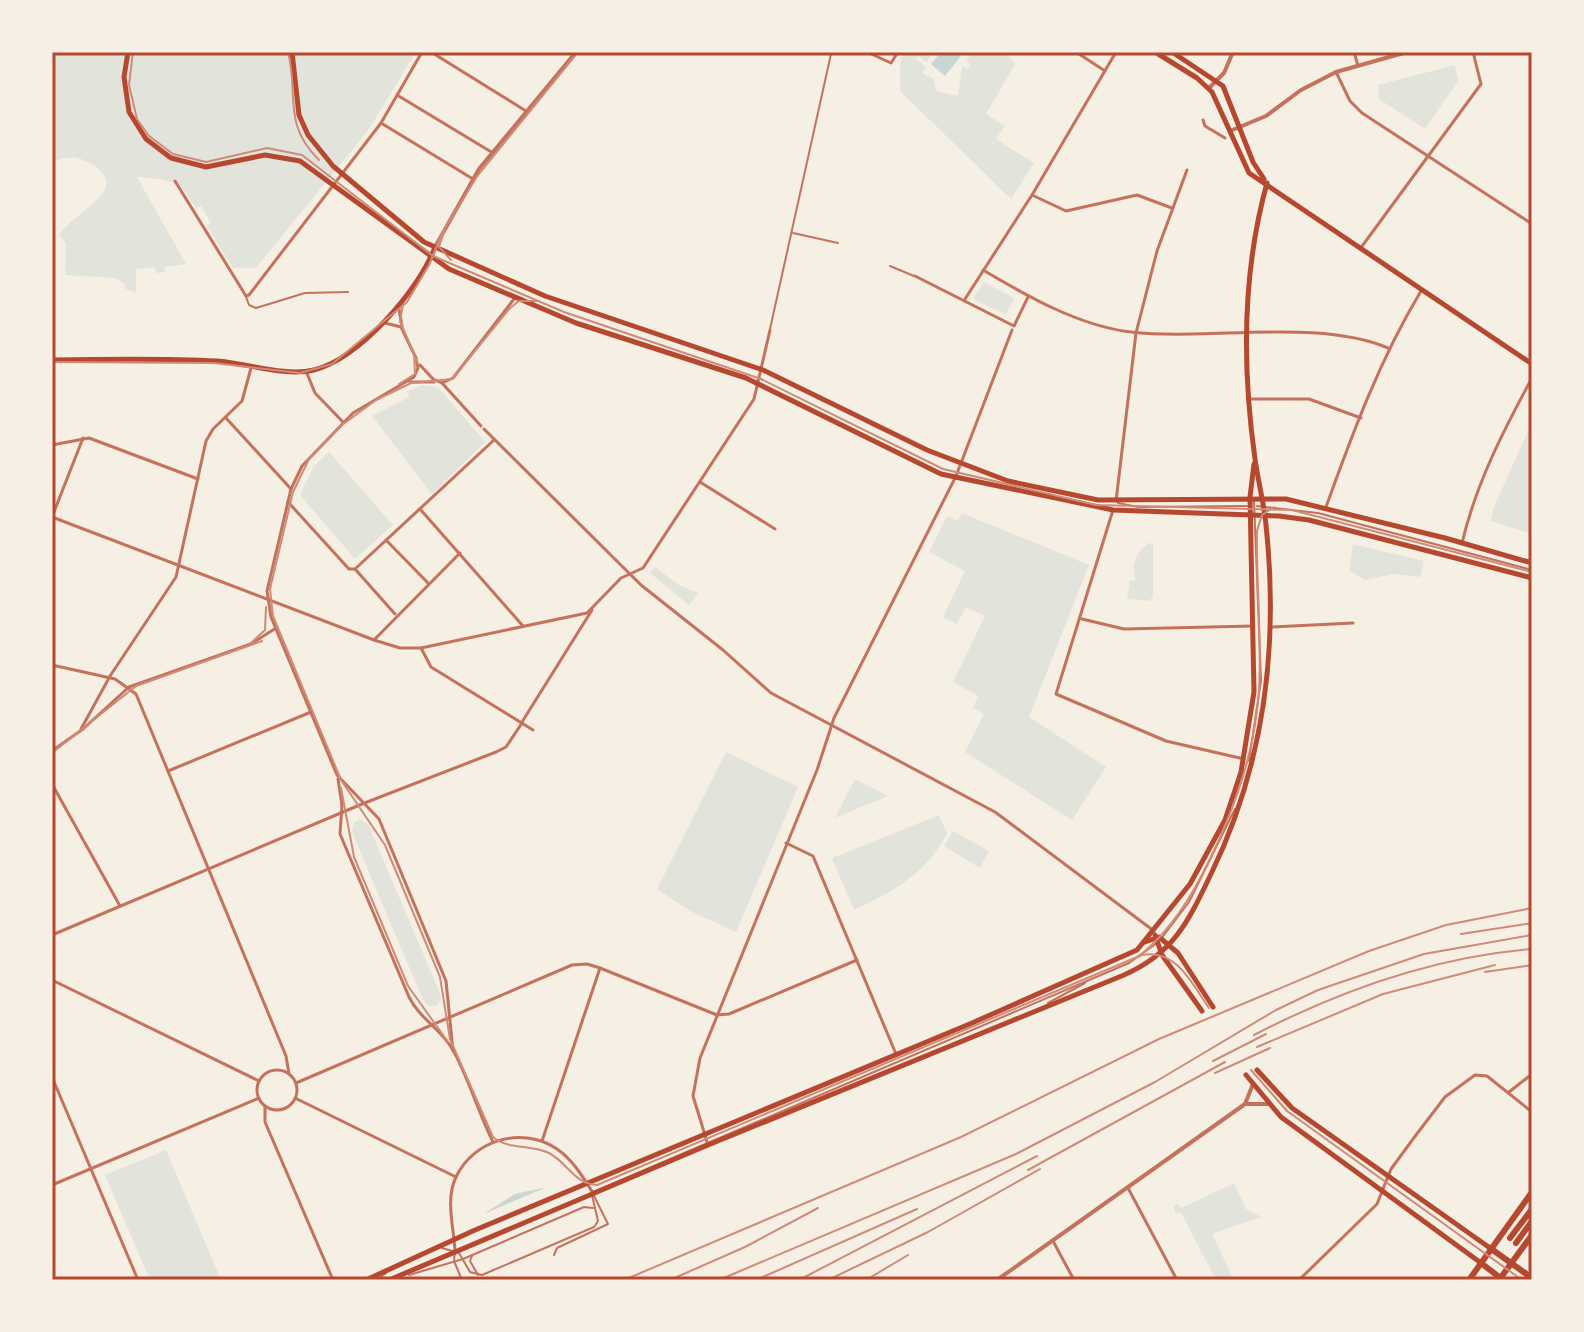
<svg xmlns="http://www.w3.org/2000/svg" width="1584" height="1332" viewBox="0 0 1584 1332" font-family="'Alegreya Sans',sans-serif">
  <rect width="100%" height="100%" fill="#f6efe4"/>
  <g fill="#e2e4dc">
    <path d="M52 52H416L369 129 256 268H233L207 226 211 223 201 206 196 208C179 179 170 180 137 177L186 264 165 267V272L156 273 155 267 136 269V293L126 289 124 283 115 278 65 275 66 243 59 235C71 213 144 185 81 159 69 154 62 161 52 160Z"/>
    <polygon points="905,52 934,52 926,62 918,56 916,59 926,67 922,73 934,79 936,91 958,96 962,66 967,69 971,65 966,60 970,55 1005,52 1015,64 986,114 1005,126 996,139 1034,163 1011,199 900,91 900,61"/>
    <polygon points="1455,65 1458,81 1425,129 1379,99 1378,85"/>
    <polygon points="984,282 1014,298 1006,315 973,299"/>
    <polygon points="422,385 438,387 485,442 432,494 372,416 409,397 408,391"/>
    <polygon points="1532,422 1532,534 1491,521 1493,509"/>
    <polygon points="329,452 393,525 355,559 300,495 314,466"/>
    <polygon points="962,513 1089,565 1029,717 1106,767 1072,820 965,752 984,714 973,708 978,696 953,682 985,616 966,607 957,624 943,617 965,571 929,552 947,516 958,521"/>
    <path d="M1149 543 1153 544V597L1149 601 1127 599 1130 581 1136 580C1130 566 1136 552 1149 543Z"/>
    <polygon points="1353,544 1424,561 1420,577 1393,574 1365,580 1349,570"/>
    <polygon points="655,567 679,585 698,593 689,605 650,573"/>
    <polygon points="726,752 798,787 736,932 690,911 657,889"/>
    <polygon points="855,779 888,796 835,818"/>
    <path d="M939 815 947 834C926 873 893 892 854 910L832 858Z"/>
    <polygon points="360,820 368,824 440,993 441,1000 436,1006 428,1006 423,1000 352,832 354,822"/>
    <polygon points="953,831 989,851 980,868 944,846"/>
    <polygon points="166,1150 221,1280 150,1280 105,1175"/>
    <polygon points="1234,1183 1246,1209 1261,1217 1212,1234 1232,1276 1216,1280 1181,1212 1176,1214 1173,1206 1178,1204 1181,1208"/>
  </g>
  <g fill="#c9d6d2">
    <polygon points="941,52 957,52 961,56 945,76 931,64"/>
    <polygon points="547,1187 486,1213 485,1213 515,1194"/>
  </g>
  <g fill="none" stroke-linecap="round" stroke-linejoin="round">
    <g stroke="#c5725c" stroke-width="2">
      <polyline points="793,233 838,243"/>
      <polyline points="890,266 914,276"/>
      <polyline points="246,297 249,305 256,308 305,293 348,292"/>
      <polyline points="770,329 831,54"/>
      <polyline points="1118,503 1138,507 1247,506"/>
      <polyline points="1257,506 1318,513 1532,570"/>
      <polyline points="1249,761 1261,680 1254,501"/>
      <polyline points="1161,939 1189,902 1235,809"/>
      <polyline points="1048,1003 1085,983"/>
      <polyline points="593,1192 1129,963 1157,943"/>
      <polyline points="442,1248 459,1253 470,1272 482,1275 594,1227 598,1221 592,1195"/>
      <polyline points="455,1252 454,1261 462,1280"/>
      <polyline points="554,1255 557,1248 608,1224 593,1194"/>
      <polyline points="472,1256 470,1261 478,1275"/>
      <polyline points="409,1275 463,1259 584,1207 593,1208"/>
      <polyline points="377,1280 386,1273"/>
    </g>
    <g stroke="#c5725c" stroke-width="3">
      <polyline points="1203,120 1205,126 1225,138"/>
      <polyline points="700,482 775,529"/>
      <polyline points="522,722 592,610"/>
      <polyline points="81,729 109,678"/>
      <polyline points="52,751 83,729 129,687"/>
    </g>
    <g stroke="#c5725c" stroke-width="3">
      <polyline points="431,52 526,111"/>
      <polyline points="867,52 891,63 898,52"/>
      <polyline points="1076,52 1105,71"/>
      <polyline points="1354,52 1358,66"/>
      <polyline points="831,53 831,52"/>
      <polyline points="1336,72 1350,101 1362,113 1532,224"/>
      <polyline points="397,95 493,153"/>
      <polyline points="381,123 473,179"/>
      <polyline points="175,181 246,296 249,295 381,123 422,52"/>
      <polyline points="1032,195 1066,211 1137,195 1172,208"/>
      <polyline points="1360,249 1481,84 1473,52"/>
      <path d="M983 270C1027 296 1079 326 1131 332 1208 341 1317 318 1388 348"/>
      <polyline points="915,276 1014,326 1028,297"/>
      <polyline points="965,299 1032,195 1116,52"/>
      <polyline points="399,309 402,326"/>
      <polyline points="385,323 401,327 416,358"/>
      <polyline points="416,359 418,368 414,377 353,413 302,466 291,489 267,591 271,617 337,775 379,819 446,981 453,1051"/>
      <polyline points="420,365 433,379 442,383 481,426"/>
      <polyline points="306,371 315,393 343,422"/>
      <polyline points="410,382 434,382"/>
      <polyline points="442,383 453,378 514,299"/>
      <polyline points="1250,399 1309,399 1361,418"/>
      <polyline points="226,418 291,489"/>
      <polyline points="484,429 641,585 723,650 771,693 995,812 1154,931"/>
      <polyline points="83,438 52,517 374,640 400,648 421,648 587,613 621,578 643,568 754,399 770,330"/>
      <polyline points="52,445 89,438 198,479"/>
      <polyline points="1116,501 1136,333 1157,251 1187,170"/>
      <polyline points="288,502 349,569 355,569 494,440"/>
      <path d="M1326 507C1353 432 1380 359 1421 291"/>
      <polyline points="420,509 523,626"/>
      <polyline points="1113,510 1056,694 1166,741 1244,759"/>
      <polyline points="386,540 428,583"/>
      <path d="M1462 543C1476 484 1503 431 1532 378"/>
      <polyline points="355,569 395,614"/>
      <polyline points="1082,619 1124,629 1253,626"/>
      <polyline points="1272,627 1353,623"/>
      <polyline points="374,640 460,553"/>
      <polyline points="421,648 431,667 533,730"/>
      <polyline points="52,665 115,679 136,694 286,1056 289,1074"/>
      <polyline points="110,676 176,577 206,441 213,429 242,401 251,368"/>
      <polyline points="1532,677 1532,735"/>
      <polyline points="129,687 251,644 276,628"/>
      <polyline points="168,771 311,712"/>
      <path d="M338 779 342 805 340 834 409 997C420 1019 441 1029 453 1050 469 1079 478 1112 493 1142"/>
      <polyline points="52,784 120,906"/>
      <polyline points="786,843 813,856 896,1054"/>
      <polyline points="52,935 362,804 496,752 506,747 522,723"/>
      <polyline points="52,980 259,1081"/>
      <circle cx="277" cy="1090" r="20"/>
      <polyline points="52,1077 138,1280"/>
      <polyline points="296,1083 572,965 587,964 600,968 717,1015 729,1014 857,960"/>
      <polyline points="1509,1092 1532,1074"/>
      <polyline points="295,1098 456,1177"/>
      <polyline points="265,1106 265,1122 333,1280"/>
      <polyline points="542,1141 600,968"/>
      <polyline points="708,1145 693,1096 700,1058 817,770 834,718 956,476 1012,330"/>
      <polyline points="52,1185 259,1098"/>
      <polyline points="1128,1188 1177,1280"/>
      <polyline points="1053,1241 1074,1280"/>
      <path d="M455 1251C454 1227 445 1200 456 1177 474 1139 523 1126 557 1149 573 1160 583 1177 593 1193"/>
      <polyline points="1299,1280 1377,1204 1391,1169 1416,1135 1445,1097 1475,1075 1487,1076 1532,1112"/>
    </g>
    <g stroke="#c5725c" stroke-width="4">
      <polyline points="1209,88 1224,73 1233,52"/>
      <polyline points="1230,131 1266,116 1301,90 1336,72 1407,52"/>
      <polyline points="435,247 479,169 576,52"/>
      <polyline points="1245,1104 1253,1084"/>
      <polyline points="997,1280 1245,1104 1268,1104"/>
    </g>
    <g stroke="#b5482f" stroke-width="5">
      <polyline points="128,52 124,77 129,112 146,139 171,158 206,167 265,155 300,161 449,269 576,323 746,378 941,474 1113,510 1279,516 1309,520 1532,578"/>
      <polyline points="292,52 299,115 308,135 333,166 424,242 545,296 763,370 927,450 1008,481 1098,500 1286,499 1445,538 1532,563"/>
      <polyline points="1155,52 1197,78 1212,92 1249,173 1532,364"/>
      <polyline points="1172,52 1223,86 1253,162 1264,179"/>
      <path d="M52 360C107 359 162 358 217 361 247 363 285 377 314 370 360 358 419 290 435 247"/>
      <polyline points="1155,935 1162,955 1202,1011"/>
      <polyline points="1145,942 1159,937 1178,953 1213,1007"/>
      <polyline points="1257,1070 1292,1108 1490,1248"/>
      <polyline points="1246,1075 1281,1117 1481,1263"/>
      <polyline points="366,1280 475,1230 972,1023 1137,950 1190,884 1225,820 1241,772 1254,692 1250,497 1254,464"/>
      <path d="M389 1280 708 1145 1124 975C1174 953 1188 922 1211 874 1265 763 1279 647 1266 525 1264 503 1258 481 1255 459 1242 367 1242 273 1267 183"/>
    </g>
    <g stroke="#b5482f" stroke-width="6">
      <polyline points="1490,1248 1532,1278"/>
      <polyline points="1481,1263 1503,1280"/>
      <polyline points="1469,1280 1532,1192"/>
      <polyline points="1499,1280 1532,1235"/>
    </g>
    <g stroke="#b5482f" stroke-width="6">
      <polyline points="1510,1238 1532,1209"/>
      <polyline points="1516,1243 1532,1221"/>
    </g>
    <g stroke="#cf8b77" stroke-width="2">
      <polyline points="133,52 129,85 137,119 149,136 173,154 206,162 267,148 302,155 433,256 564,312 761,379 943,469 1096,505 1292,510 1532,572"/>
      <path d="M288 52C299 95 282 124 319 160"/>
      <polyline points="445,228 439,247 451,260"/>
      <path d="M537 301H519L510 308 452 379 411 383 376 400 342 425 309 459 293 492 270 589 273 616 341 780 385 845 440 977 450 1039 493 1137C508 1150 531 1144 549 1153 568 1163 574 1184 597 1185L1142 955C1176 948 1192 984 1209 1008"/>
      <polyline points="403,305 400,321 418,364"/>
      <polyline points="52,362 214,363 300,373 332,364 407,302 429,265 443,231 478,175 578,52"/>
      <polyline points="399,384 415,374 414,354"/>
      <polyline points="251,643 265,630 266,607"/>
      <polyline points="52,753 136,686 262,641"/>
      <polyline points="341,788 354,857 408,986 448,1042"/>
      <path d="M1138 957C1171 931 1192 896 1210 859 1236 805 1255 751 1259 690 1262 637 1256 584 1257 531L1262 515 1274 507"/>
      <polyline points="1251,1070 1287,1111 1522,1280"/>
    </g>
    <g stroke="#cf8b77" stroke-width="2">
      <polyline points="1461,934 1532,923"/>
      <polyline points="1485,972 1532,965"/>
      <path d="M1254 1035C1341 990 1434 957 1532 949"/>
      <polyline points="1257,1047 1383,994 1495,965"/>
      <polyline points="1213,1061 1266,1034"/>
      <polyline points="1215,1073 1270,1048"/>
      <polyline points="1028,1170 1225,1062"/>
      <polyline points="624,1280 961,1137 1159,1039 1369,951 1446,925 1532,908"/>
      <polyline points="670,1280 745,1247 818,1208"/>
      <polyline points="719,1280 1016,1154 1155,1082 1276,1010 1318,990 1424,954 1532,935"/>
      <polyline points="756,1280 917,1209"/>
      <polyline points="799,1280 1037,1156"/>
      <polyline points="828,1280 928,1232 1040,1169"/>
      <polyline points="866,1280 908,1255"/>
    </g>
  </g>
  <rect width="1584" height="1332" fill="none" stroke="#f6efe4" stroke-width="108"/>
  <rect x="54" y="54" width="1476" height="1224" fill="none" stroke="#b5482f" stroke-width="3"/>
</svg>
